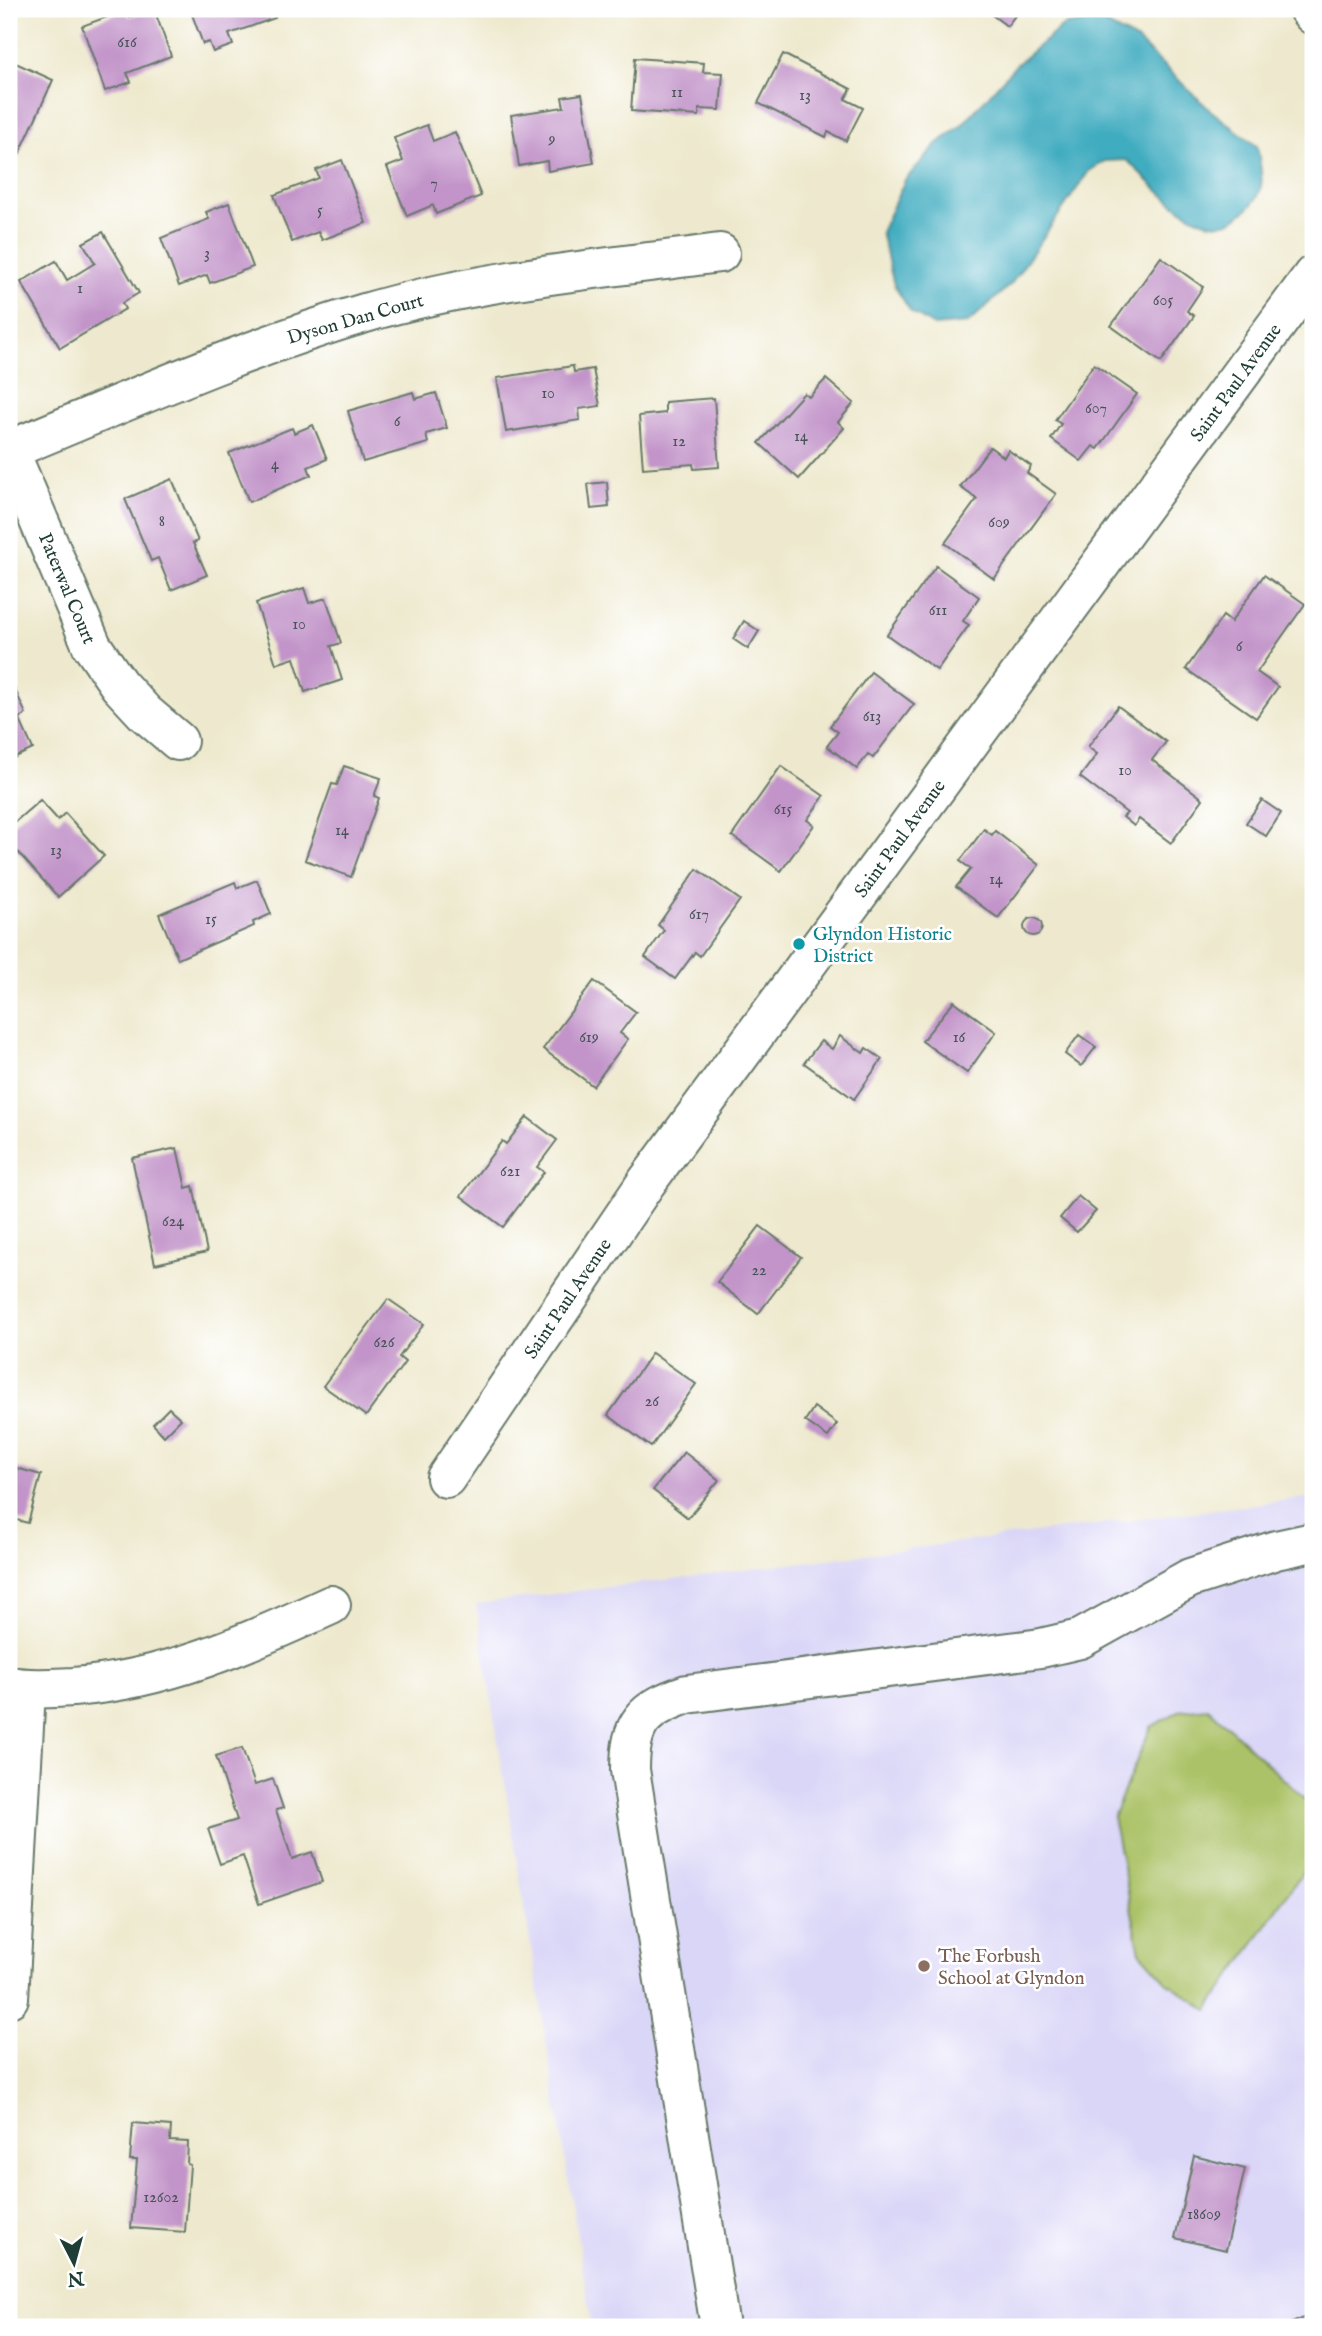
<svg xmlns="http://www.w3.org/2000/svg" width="1322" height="2336" viewBox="0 0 1322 2336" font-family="'IM FELL English',serif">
  <rect width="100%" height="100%" fill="#fff"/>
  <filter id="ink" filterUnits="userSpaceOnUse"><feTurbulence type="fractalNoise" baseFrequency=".0143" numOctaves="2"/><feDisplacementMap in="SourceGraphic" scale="14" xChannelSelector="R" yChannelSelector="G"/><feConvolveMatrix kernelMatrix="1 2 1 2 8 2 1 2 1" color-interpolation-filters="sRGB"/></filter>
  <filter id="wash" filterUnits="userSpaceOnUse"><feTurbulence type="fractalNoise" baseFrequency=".00686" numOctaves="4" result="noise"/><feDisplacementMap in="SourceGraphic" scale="28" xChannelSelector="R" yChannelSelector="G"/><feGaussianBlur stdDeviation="1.57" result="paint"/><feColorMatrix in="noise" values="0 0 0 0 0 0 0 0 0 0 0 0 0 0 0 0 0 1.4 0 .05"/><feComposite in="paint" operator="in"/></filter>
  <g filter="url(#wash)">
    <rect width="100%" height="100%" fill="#eee9ce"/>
    <polygon fill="#dad6f7" points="1313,1497 1313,2327 592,2327 476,1604"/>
    <polygon fill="#acc267" stroke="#66804e" stroke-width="2" points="1208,1708 1313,1807 1313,1857 1208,2010 1167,1982 1140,1952 1113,1817 1151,1727 1179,1711"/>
    <path fill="#40acc0" stroke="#30747a" stroke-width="2" d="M1100 21 1138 41 1210 110 1257 146C1261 171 1269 191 1246 210 1242 213 1238 217 1233 220 1199 239 1149 181 1127 160L1105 161 1089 171 1011 284 968 323 934 326 911 312 894 285 881 232 905 180 937 144 962 125 1016 65 1064 25Z"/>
    <g id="blocks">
      <g fill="#c294c9">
        <polygon points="154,9 171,56 127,73 131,82 105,91 82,26 126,10 129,17"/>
        <polygon points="190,9 271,9 275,18 229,34 233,45 213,52 209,42 203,44"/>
        <polygon points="984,9 1020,9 1007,26"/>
        <polygon points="783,54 851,89 845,99 863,108 846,141 828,132 826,137 758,103"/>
        <polygon points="635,58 704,63 703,72 723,73 720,110 699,109 699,116 631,111"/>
        <polygon points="9,60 53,80 18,157 9,153"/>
        <polygon points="582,94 594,163 548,171 547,161 519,166 511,115 564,107 562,97"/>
        <polygon points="427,125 433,141 455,132 481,196 436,214 433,205 407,216 387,167 403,161 394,138"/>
        <polygon points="342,160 366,223 322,240 318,232 292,242 274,195 319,178 316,170"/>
        <polygon points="229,203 253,267 210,283 207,275 179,286 161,238 209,219 206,212"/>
        <polygon points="103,232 139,293 122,303 125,309 60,348 21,282 56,261 67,280 95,263 83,243"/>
        <polygon points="1161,257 1203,287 1187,311 1194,316 1161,362 1111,326"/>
        <polygon points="1094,364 1137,394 1098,449 1093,446 1081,461 1051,439 1061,424 1055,420"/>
        <polygon points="573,366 574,372 593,369 600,406 579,409 580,420 506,432 497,378"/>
        <polygon points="826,379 854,403 838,422 844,428 799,479 759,443 804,393 809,397"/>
        <polygon points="413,392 415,399 436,393 447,428 426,434 428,443 363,462 348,411"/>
        <polygon points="714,398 719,467 694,469 693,464 643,468 639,416 665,413 665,402"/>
        <polygon points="313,425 327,459 308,467 311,475 249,502 229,453 292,428 294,433"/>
        <polygon points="990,447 1004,457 1008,450 1031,466 1027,473 1056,494 994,579 945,543 977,499 960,487"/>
        <polygon points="172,479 198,541 193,543 207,575 171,590 158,558 151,561 125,499"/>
        <polygon points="607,482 609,507 591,509 588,484"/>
        <polygon points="936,566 979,597 963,621 969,625 937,670 887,635"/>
        <polygon points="1264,575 1305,604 1257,672 1278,687 1256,718 1186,669 1223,616 1231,622"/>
        <polygon points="304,588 309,603 326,598 341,643 331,646 342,680 305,692 294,658 276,664 256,603"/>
        <polygon points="744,621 759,631 748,649 733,639"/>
        <polygon points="871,672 914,704 873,758 868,754 857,769 827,746 838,732 830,726"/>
        <polygon points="9,676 26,714 19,718 33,749 9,760"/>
        <polygon points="1118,706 1166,742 1152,760 1203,799 1171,843 1139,819 1134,826 1123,817 1127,813 1080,777 1097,754 1088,747"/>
        <polygon points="344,766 381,778 374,796 379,798 351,877 305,860 332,784 337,785"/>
        <polygon points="781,766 824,796 807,820 814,825 781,871 732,836"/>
        <polygon points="40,800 58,820 65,813 104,856 58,897 9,842 9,827"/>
        <polygon points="1262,800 1281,813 1266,836 1246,823"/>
        <polygon points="984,829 992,835 995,831 1039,865 998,918 956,887 971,869 960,861"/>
        <polygon points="697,869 740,900 700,956 695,952 675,979 645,957 664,930 658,925"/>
        <polygon points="257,880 271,914 253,922 254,926 178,959 159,914 235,882 237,888"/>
        <circle cx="1033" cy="927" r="9"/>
        <polygon points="594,981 636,1012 620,1033 628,1039 593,1086 543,1049"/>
        <polygon points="954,1001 996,1032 967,1073 922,1041"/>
        <polygon points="1079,1035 1096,1047 1081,1066 1065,1054"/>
        <polygon points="840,1036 863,1053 866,1048 882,1059 854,1099 804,1063 821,1041 832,1049"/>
        <polygon points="527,1117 557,1140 537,1167 544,1172 503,1227 461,1196 502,1141 506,1144"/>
        <polygon points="177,1148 186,1188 193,1186 207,1252 155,1264 132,1158"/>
        <polygon points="1078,1196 1096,1211 1077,1232 1060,1218"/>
        <polygon points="760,1226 801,1257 758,1314 717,1282"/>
        <polygon points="388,1299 424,1324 399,1357 405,1362 366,1416 323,1386"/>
        <polygon points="652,1353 696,1384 651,1447 608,1415"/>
        <polygon points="814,1407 837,1424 828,1437 805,1421"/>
        <polygon points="169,1408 181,1419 164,1436 153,1424"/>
        <polygon points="684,1452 719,1480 688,1518 653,1490"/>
        <polygon points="9,1466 41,1475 28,1523 9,1518"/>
        <polygon points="242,1748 255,1785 273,1779 283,1808 276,1810 292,1859 312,1852 322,1882 259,1904 243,1856 220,1864 208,1829 237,1820 216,1756"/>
        <polygon points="133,2123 171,2126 170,2141 188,2142 187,2164 190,2165 185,2232 131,2228 137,2160 130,2160"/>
        <polygon points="1194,2156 1245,2169 1226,2250 1175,2238"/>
        <polygon points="1313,2314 1313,2327 1288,2327 1287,2325"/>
      </g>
    </g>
  </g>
  <g filter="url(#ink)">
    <use href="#blocks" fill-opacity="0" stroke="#67796a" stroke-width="2"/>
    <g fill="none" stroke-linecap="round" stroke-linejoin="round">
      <defs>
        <g id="minor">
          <path d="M9 450C126 402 243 349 365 313 480 279 601 269 720 253"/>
          <polyline points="9,450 92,646 119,685 145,713 178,741"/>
          <polyline points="446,1478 646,1183 1313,275"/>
          <path d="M9 1686C30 1690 51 1688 73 1687 166 1680 248 1643 331 1605"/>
          <polyline points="9,1998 26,1690"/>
          <path d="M720 2327 630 1770C630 1722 643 1709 687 1694L1041 1648 1080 1639 1190 1578 1276 1550 1313 1542"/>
        </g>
        <polyline id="major" points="1308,9 1313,15"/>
      </defs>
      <use href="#minor" stroke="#67796a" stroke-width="42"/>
      <use href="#major" stroke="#67796a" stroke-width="42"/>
      <use href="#minor" stroke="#fff" stroke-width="38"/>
      <use href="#major" stroke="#fff" stroke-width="38"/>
    </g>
  </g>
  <circle fill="#0f9aa8" stroke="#fff" stroke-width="2.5" cx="799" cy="944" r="7"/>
  <circle fill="#8d6e63" stroke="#fff" stroke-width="2.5" cx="924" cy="1966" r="7"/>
  <g text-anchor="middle" stroke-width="5" stroke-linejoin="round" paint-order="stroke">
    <g font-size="16" fill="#485359">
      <text x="127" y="47">616</text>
      <text x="677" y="97">11</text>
      <text x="805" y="100">13</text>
      <text x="552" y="144">9</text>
      <text x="434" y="188">7</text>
      <text x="320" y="215">5</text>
      <text x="207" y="258">3</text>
      <text x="80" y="293">1</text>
      <text x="1163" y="305">605</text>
      <text x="548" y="398">10</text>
      <text x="1096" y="413">607</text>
      <text x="397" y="426">6</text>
      <text x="801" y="441">14</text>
      <text x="679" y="446">12</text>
      <text x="275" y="469">4</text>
      <text x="162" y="526">8</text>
      <text x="999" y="527">609</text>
      <text x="938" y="615">611</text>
      <text x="299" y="629">10</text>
      <text x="1239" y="651">6</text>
      <text x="872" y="721">613</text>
      <text x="1125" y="775">10</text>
      <text x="783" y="814">615</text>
      <text x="342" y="835">14</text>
      <text x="56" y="855">13</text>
      <text x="996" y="884">14</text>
      <text x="699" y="919">617</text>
      <text x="211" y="924">15</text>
      <text x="589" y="1042">619</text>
      <text x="959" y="1042">16</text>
      <text x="510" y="1176">621</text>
      <text x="173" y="1226">624</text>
      <text x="759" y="1275">22</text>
      <text x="384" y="1347">626</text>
      <text x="652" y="1406">26</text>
      <text x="161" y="2202">12602</text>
      <text x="1204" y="2219">18609</text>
    </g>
    <g font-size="19" fill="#1f3d34" stroke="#fff">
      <text transform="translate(355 318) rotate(-16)" y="7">Dyson Dan Court</text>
      <text transform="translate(1235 382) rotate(-54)" y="7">Saint Paul Avenue</text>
      <text transform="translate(68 588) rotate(67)" y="7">Paterwal Court</text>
      <text transform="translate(899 838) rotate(-54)" y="7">Saint Paul Avenue</text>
      <text transform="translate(567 1298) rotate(-56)" y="7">Saint Paul Avenue</text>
    </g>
    <g font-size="19" fill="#0d838f" stroke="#fff" text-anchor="start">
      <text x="813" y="940">Glyndon Historic<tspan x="813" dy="22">District</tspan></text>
    </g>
    <g font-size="19" fill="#785e54" stroke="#fff" text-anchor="start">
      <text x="938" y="1962">The Forbush<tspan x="938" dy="22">School at Glyndon</tspan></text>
    </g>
  </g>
  <rect width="1322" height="2336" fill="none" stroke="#fff" stroke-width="35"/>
  <g transform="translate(74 2263) rotate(174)" stroke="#ffffff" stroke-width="5" paint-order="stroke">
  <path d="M0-5L12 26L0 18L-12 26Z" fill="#1f3d34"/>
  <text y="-10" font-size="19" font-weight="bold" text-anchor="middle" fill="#1f3d34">N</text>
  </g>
</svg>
